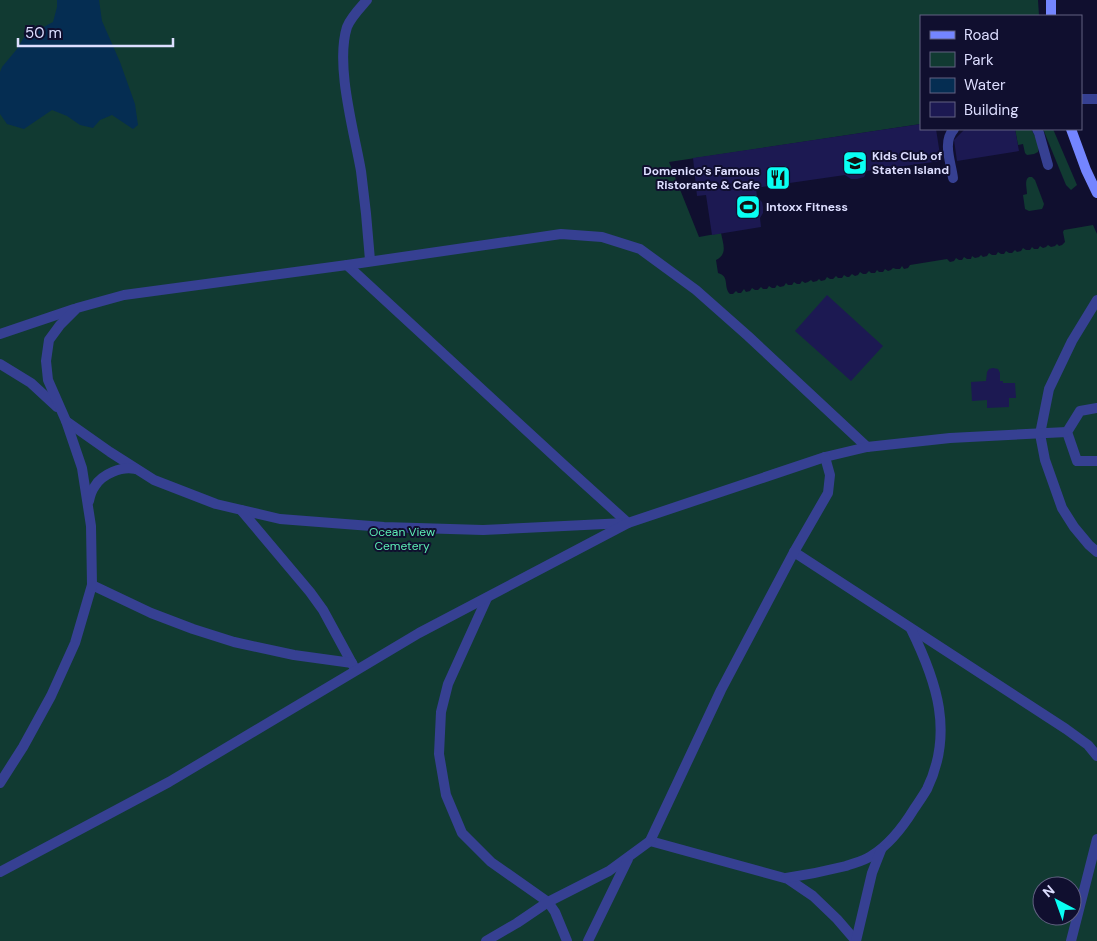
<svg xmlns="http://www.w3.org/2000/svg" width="1097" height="941" viewBox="0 0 1097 941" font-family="'DM Sans',sans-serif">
  <rect width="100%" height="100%" fill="#100f2f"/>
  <g fill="#113a32" fill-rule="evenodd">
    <path d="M0 0H1038L1039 16H921V124L669 162 699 237 721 233C723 244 728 254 716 260L718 273C730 276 723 287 730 294H733L736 291 738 293H741L744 289 746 292 750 291 752 288 755 290H758L761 287 763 289H767L769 286 772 288H775L777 285 780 287 784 286 786 283 788 285H792L794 282 797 284H800L802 281 805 283 808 282 811 280 813 282 817 281 819 279 821 281 825 280 827 277 830 279H833L836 276 838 278H842L844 275 847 277H849L852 274 855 276 858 275 860 272 863 274H866L869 271 871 273H875L877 270 879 272H883L885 269 888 271 891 270 893 268 896 269H900L902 266 904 269 908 268 910 265 947 259 950 262 954 261 956 258 959 260H962L964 257 967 259H971L972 256 975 258 979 257 981 255 983 257 987 256 989 253 992 255H996L998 252 1001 254H1004L1006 251 1009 253H1012L1015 250 1017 252 1021 251 1023 248 1026 250H1030L1032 247 1034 249H1038L1040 246 1043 248 1046 247 1048 245 1051 247 1055 246 1057 244 1059 246 1062 245 1065 242 1063 232 1064 230 1093 225 1097 234V941H0ZM1042 886H1072V916H1042Z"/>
    <path d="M1015 129H1031C1035 136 1040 144 1038 152L1034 154 1027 155 1025 153 1023 144 1018 145Z"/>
    <polygon points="1043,129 1053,129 1077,185 1071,190 1066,185"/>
    <path d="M1029 177H1032L1035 180 1044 204 1043 207 1042 209 1029 211 1025 209 1023 195 1027 194C1027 188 1024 180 1029 177Z"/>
  </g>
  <polygon fill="#052d52" points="57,0 99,0 102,21 120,62 135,104 138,125 133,129 112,115 100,120 93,128 80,125 67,116 52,110 24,129 7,124 0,114 0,72 2,67 17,49 27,32 38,30 53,22 57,7"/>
  <g fill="#1c1952">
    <polygon points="921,124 921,129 936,129 941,161 867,171 864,177 857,179 851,179 845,175 756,188 757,197 762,202 763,207 763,213 760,218 761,227 712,235 706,195 697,196 693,158"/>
    <polygon points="965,129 1015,129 1019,151 957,161 954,140"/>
    <polygon points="827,295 883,346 851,381 795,331"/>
    <polygon points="993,368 998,369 1000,373 1000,381 1003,381 1003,383 1015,383 1016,398 1009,398 1009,407 987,408 987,400 972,401 971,382 986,381 987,372 989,369"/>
  </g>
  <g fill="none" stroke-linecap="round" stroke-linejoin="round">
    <g stroke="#364092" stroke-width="10">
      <path d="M367 0C360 8 351 17 347 27 335 65 354 131 361 171 365 201 368 231 370 261"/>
      <polyline points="1037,129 1039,133 1048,165"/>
      <path d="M953 178C951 162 942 142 954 129"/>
      <polyline points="347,265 565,466 628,523"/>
      <polyline points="1097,300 1072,341 1049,389 1040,434 1045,460 1062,508 1074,527 1089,545 1097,552"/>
      <polyline points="0,334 74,309"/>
      <polyline points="0,364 31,383 57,407"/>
      <polyline points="1097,408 1080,411 1067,432 1077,461 1097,461"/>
      <polyline points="66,421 110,452 154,480 216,504 280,519 384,527 483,530 625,523"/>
      <path d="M89 501C90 496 92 490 95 486 102 474 122 466 135 469"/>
      <polyline points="241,510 310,592 323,610 354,667"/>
      <polyline points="794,552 1066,729 1088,745 1097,756"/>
      <polyline points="92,585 151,613 193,629 234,642 294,655 352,663"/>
      <polyline points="487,598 448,684 441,712 439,754 446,795 462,833 491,862 548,902 555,912 567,941"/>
      <polyline points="0,783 23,747 51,696 75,643 92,585 91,526 82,468 66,421 48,380 46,361 49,340 60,325 77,308 124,295 347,265 561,234 602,237 640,249 696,290 748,336 867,447"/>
      <polyline points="650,841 788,879 813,896 837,919 856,941"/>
      <polyline points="0,872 169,782 419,633 628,523 825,457 867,447 950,438 1067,432"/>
      <path d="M786 878C806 875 826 871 846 866 854 863 864 861 871 856 889 845 903 827 914 809 918 803 923 796 927 789 954 733 937 682 911 629"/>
      <polyline points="486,941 517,923 548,902 609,871 650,841 721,690 794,552 828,493 830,475 825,457"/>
      <polyline points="588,941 628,859"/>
      <polyline points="856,941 872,873 881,850"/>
      <polyline points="1071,941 1097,839"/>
    </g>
    <polyline stroke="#364092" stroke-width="10" points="1081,99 1097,99"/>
    <g stroke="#7485ff" stroke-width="10">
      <polyline points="1051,0 1051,16"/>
      <polyline points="1071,129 1086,170 1097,193"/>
    </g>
  </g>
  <defs>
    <symbol id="school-square" viewBox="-11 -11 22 22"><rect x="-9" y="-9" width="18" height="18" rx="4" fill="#09fff3" stroke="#100f2f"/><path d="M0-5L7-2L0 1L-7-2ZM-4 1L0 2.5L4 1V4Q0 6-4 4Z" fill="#111"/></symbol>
    <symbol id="restaurant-square" viewBox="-11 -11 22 22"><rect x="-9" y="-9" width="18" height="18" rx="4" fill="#09fff3" stroke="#100f2f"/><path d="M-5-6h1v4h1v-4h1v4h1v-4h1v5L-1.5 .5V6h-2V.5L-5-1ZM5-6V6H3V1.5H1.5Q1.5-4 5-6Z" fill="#111"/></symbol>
    <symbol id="stadium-square" viewBox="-11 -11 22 22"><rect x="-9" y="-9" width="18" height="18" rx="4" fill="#09fff3" stroke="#100f2f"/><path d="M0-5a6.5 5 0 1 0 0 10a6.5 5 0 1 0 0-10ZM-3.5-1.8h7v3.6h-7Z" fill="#111"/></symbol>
  </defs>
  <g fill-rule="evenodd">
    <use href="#school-square" x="841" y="149" width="28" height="28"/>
    <use href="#restaurant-square" x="764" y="164" width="28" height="28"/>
    <use href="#stadium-square" x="734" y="193" width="28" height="28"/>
  </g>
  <g text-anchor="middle" stroke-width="4" stroke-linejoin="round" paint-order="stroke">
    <g font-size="12" font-weight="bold" fill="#dddeff" stroke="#100f2f" text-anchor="start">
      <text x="872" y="160">Kids Club of<tspan x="872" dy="14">Staten Island</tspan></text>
      <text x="760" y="175" text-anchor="end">Domenico’s Famous<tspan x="760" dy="14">Ristorante &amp; Cafe</tspan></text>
      <text x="766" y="211">Intoxx Fitness</text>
    </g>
    <g font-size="12" fill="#5cecb3" stroke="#100f2f">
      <text x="402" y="536">Ocean View<tspan x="402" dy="14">Cemetery</tspan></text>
    </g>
  </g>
  <rect x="920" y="15" width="162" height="115" fill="#100f2f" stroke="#626282"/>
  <rect x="930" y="31" width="25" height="8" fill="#7485ff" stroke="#626282"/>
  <text x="964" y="40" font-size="15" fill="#dddeff">Road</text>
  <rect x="930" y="52" width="25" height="15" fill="#113a32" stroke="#626282"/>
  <text x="964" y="65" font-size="15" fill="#dddeff">Park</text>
  <rect x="930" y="78" width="25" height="15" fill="#052d52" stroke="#626282"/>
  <text x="964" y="90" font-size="15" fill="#dddeff">Water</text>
  <rect x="930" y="102" width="25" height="15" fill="#1c1952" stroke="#626282"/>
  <text x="964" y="115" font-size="15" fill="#dddeff">Building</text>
  <g transform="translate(1057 901) rotate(319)"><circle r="24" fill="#100f2f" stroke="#626282"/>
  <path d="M0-4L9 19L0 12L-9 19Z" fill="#09fff3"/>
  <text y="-8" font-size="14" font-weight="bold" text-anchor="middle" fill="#dddeff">N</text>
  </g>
  <path d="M18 38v8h155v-8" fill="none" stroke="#dddeff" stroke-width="2.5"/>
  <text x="25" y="38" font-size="15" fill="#dddeff" stroke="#100f2f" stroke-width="4" paint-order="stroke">50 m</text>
</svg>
